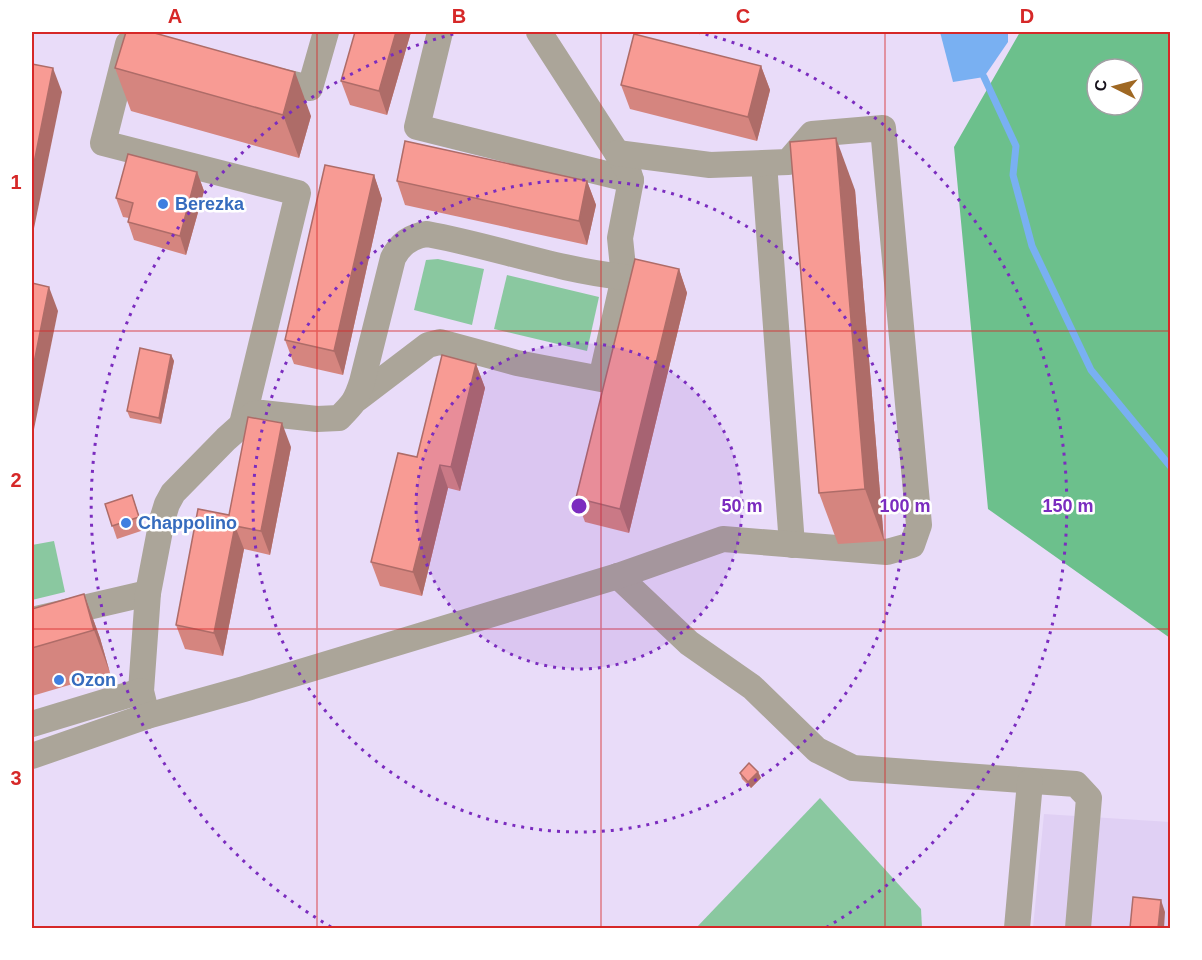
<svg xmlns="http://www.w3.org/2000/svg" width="1202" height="960" viewBox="0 0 1202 960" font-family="Arial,sans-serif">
  <rect width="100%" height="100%" fill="#e9dcf9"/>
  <polygon fill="#e0d0f4" points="1044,814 1170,822 1170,928 1033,928"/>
  <g fill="#8ac8a0">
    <polygon points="438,259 484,269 472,325 414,310 426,260"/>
    <polygon points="507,275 599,297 587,351 494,329"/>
    <polygon points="54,541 65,592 32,600 32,545"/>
    <polygon points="820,798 921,909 922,928 696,928"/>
  </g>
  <path fill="#6cc08c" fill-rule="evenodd" d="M1020 32H1170V638L988 509 954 147ZM1097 69H1133V105H1097Z"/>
  <polygon fill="#79b0f2" points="940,32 1008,32 1008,42 984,77 953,82"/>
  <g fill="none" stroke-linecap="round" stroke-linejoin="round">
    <polyline stroke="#79b0f2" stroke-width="7" points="984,77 1016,146 1013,175 1032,246 1091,370 1170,466"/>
    <g stroke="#aba599" stroke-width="26">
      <polyline points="440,32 417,127 631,180"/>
      <polyline points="128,44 103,143 298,193 242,424"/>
      <polyline points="267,78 310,88 326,32"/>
      <polyline points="764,163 792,545"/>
      <polyline points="357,399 428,345 440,342 517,363 601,379 624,277 620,238 631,180 628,170 539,32"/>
      <polyline points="618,576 689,643 752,687 817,750 853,768 1076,784 1089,798 1078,928"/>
      <polyline points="32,620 148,593"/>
      <path d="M147 716 141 691 148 593 162 520 167 504 173 493 226 439 254 414 262 413 317 419 339 418C353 404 356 401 362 382L393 258C400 244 411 236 427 234 493 246 557 270 624 277"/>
      <polyline points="32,724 141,691"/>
      <polyline points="32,756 147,716 244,689 618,576 723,539 887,552 912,545 919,525 883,128 812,134 788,162 710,165 617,153"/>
      <polyline points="1017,928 1030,782"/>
    </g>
  </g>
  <g fill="#d5857f">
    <polygon points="411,32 387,115 350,105 341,81"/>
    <polygon points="761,66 770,90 757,141 630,109 621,85"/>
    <polygon points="115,68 311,116 299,158 131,111"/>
    <polygon points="197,172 204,191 186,255 134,240 128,222 129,218 123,217 116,198"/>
    <polygon points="374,175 382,199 343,375 294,364 285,340"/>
    <polygon points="397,181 587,181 596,205 587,245 405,205"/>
    <polygon points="855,190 884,541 838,544 819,493"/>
    <polygon points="679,269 687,293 629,533 585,522 576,498"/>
    <polygon points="171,355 174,361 161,424 130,418 127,411"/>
    <polygon points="476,364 485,388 460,491 448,488 422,596 380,586 371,562 417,457"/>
    <polygon points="291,447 270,555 244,549 223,656 185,649 176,625 229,515"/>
    <polygon points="132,495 144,530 117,539 105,504"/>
    <polygon points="84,594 100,638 110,673 32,696 32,609"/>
    <polygon points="758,772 761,778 751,788 742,779 740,773"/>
  </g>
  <g fill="#ae6c68">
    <polygon points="396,32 411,32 387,115 379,91"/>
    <polygon points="761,66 770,90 757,141 748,117"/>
    <polygon points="53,68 62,92 32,238 32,173"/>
    <polygon points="295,72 311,116 299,158 283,115"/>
    <polygon points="836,138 855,190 884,541 865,489"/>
    <polygon points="197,172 204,191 186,255 180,236"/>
    <polygon points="374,175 382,199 343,375 334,351"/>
    <polygon points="587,181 596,205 587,245 579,221"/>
    <polygon points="679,269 687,293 629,533 620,509"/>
    <polygon points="49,287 58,311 32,439 32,373"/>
    <polygon points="171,355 174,361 161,424 159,418"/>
    <polygon points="476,364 485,388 460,491 451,467"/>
    <polygon points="282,423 291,447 270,555 261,531"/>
    <polygon points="440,465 448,488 422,596 413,572"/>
    <polygon points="235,526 244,549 223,656 214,633"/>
    <polygon points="84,594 100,638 110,673 94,630"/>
    <polygon points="758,772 761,778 751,788 748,782"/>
    <polygon points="1161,900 1165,912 1164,928 1158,928"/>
  </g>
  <g fill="#f89b94" stroke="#ae6c68" stroke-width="1.5">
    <polygon points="126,32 151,32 295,72 283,115 115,68"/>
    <polygon points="355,32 396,32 379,91 341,81"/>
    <polygon points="634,34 761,66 748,117 621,85"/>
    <polygon points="32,64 53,68 32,173"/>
    <polygon points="836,138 865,489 819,493 790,142"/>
    <polygon points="405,141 587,181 579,221 397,181"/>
    <polygon points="128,154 197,172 180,236 128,222 133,203 116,198"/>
    <polygon points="325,165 374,175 334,351 285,340"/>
    <polygon points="635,259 679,269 620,509 576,498"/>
    <polygon points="32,283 49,287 32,373"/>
    <polygon points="140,348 171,355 159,418 127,411"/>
    <polygon points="442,355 476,364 451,467 440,465 413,572 371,562 398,453 417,457"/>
    <polygon points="248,417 282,423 261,531 235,526 214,633 176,625 198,509 229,515"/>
    <polygon points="132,495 139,517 112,526 105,504"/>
    <polygon points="84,594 94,630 32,648 32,609"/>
    <polygon points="749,763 758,772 748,782 740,773"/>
    <polygon points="1133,897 1161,900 1158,928 1130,928"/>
  </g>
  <path fill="none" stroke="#d62828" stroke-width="1.5" stroke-opacity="0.55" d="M317 32V928M601 32V928M885 32V928M32 331H1170M32 629H1170"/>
  <circle cx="579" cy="506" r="163" fill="#7b2cbf" fill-opacity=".12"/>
  <g fill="none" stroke="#7b2cbf" stroke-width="3" stroke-dasharray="3 6">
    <circle cx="579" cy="506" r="163"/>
    <circle cx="579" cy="506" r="326"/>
    <path d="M331 927A489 489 0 0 1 461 32M697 32A489 489 0 0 1 827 927"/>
  </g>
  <g fill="#3f7fe0" stroke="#fff" stroke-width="2">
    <circle cx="163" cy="204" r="6"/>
    <circle cx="126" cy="523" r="6"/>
    <circle cx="59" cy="680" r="6"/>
  </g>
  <g text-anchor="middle" stroke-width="5" stroke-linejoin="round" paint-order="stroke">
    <g font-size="18" font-weight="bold" fill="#366cbe" stroke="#fff" text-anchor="start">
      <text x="175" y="210">Berezka</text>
      <text x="138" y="529">Chappolino</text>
      <text x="71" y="686">Ozon</text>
    </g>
  </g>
  <circle cx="579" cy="506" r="9" fill="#7b2cbf" stroke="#fff" stroke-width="3"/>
  <g font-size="18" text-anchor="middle" font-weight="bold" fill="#7b2cbf" stroke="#fff" stroke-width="5" stroke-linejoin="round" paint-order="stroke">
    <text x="742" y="512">50 m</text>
    <text x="905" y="512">100 m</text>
    <text x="1068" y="512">150 m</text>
  </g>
  <rect width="1202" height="960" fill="none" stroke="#ffffff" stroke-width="66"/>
  <g transform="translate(1115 87) rotate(276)"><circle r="28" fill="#ffffff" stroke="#a19fa3" stroke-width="1.5"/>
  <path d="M0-4.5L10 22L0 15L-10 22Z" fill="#9f6823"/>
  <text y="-9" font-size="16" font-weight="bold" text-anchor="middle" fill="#15101a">С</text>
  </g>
  <rect x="33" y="33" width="1136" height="894" fill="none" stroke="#d62828" stroke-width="2"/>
  <g font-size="20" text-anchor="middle" font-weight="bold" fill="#d62828">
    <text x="175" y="23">A</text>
    <text x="459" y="23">B</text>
    <text x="743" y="23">C</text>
    <text x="1027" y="23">D</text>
    <text x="16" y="189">1</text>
    <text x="16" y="487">2</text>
    <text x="16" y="785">3</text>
  </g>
</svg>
